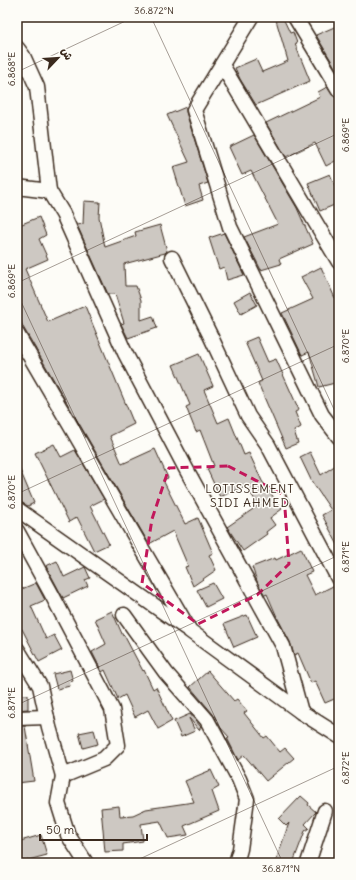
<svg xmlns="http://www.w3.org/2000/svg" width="356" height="880" viewBox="0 0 356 880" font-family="Delius,'Playpen Sans Arabic',sans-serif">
  <rect width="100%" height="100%" fill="#fdfcf7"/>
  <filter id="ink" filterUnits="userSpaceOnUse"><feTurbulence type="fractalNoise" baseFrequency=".025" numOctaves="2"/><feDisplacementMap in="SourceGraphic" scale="8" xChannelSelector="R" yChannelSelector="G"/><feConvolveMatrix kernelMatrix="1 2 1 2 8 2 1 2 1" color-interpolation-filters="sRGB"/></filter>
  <g filter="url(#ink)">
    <g fill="#cdc8c2" stroke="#3b2a1e">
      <polygon points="283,18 290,33 293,32 297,43 295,44 310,81 256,105 240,79 235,68 256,59 262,72 288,61 276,20"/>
      <polygon points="339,25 339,74 316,35"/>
      <polygon points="327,87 332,95 339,98 339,159 326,166 315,143 286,157 266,123 320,97 318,92"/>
      <polygon points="186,107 186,112 208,183 199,186 203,200 185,206 173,167 189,162 167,115"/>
      <polygon points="254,135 297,208 313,244 279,259 281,264 261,270 244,237 278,224 251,171 242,175 229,147"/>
      <polygon points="330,174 339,195 339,203 320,211 308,183"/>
      <polygon points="84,201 100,202 99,217 105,247 136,236 135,232 160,225 167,251 165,253 124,264 125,286 136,286 141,300 141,320 153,316 157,328 128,338 121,324 124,323 115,294 108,294 77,225 83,224"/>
      <polygon points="39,217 46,235 39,239 48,259 25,269 48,322 85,306 134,424 110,436 122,464 155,449 168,478 163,480 185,524 198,518 213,553 209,555 216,570 193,586 185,567 188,566 173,531 149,544 23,327 17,312 17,226"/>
      <polygon points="224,233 244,275 227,280 224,267 219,269 209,238"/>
      <polygon points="321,267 339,307 339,382 319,387 309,352 302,355 282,313 313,299 301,277"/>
      <polygon points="250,292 257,305 241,314 234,301"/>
      <polygon points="257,337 268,362 276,359 299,410 295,412 301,427 294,431 298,443 286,448 258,383 262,381 245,342"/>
      <polygon points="199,354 213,386 204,390 218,423 229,418 244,455 249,453 262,481 282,509 270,518 275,525 266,532 267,534 243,551 227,527 259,505 245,486 220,497 207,469 214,466 200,430 196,432 186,407 190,405 173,365"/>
      <polygon points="54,444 61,457 75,450 104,499 90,506 109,544 94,551 77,517 69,522 35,453"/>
      <polygon points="310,452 321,475 339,463 339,547 322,515 331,510 312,482 300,457"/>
      <polygon points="17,463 34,503 28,506 17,501"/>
      <polygon points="301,548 312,572 305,575 315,595 333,586 339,588 339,697 325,703 315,681 311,683 298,653 294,655 290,642 277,617 267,594 265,595 258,584 252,567 275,558 276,560"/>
      <polygon points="57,561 64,577 85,567 90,578 85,580 88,586 63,598 46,566"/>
      <polygon points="36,583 45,600 31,606 46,639 54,635 62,650 39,662 22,629 17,632 17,591"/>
      <polygon points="213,583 222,599 206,607 197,590"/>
      <polygon points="112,611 123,636 124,635 143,671 144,670 153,689 156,687 172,721 158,729 148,710 135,717 125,695 118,699 105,670 102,672 92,652 106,644 95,619"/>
      <polygon points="247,615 257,637 234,647 224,624"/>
      <polygon points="70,670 73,681 69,682 70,686 57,689 53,674"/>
      <polygon points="208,671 234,701 237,699 247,711 244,713 264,738 267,736 280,752 285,748 294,758 266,781 244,755 238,760 227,738 229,737 220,727 213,714 190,687"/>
      <polygon points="17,695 28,695 28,709 17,710"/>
      <polygon points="190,714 201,727 199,730 189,718 195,731 181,737 174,721"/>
      <polygon points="17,726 25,726 34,781 17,783"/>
      <polygon points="94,730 98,744 83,748 79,733"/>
      <polygon points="211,770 219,787 212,791 219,811 184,826 188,835 168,838 160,821 141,824 143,841 123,844 123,851 105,852 101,808 119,806 120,816 133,815 146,809 194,802 185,781"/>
      <polygon points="301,796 309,803 308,805 316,812 315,813 305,824 309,828 305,831 293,863 275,863 289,823 286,826 279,819"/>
      <polygon points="41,835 47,855 17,863 17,842"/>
    </g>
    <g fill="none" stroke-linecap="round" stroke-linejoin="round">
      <defs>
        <g id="minor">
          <polyline points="251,17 194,110 230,227 322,415 339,437"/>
          <polyline points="295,17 339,90"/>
          <polyline points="17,48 23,56 37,87 49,191"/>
          <polyline points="222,65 339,262"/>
          <polyline points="17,187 49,191 63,214 125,353 185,467 283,646 301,712"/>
          <polyline points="172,258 210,335 248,416 268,445 339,580"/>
          <polyline points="17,334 190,631 301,712 339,736"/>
          <polyline points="17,509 186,628"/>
          <polyline points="17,531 51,593 112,709 118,745 104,759 63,776 49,727 40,686 17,649"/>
          <polyline points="124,615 166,673 207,720 239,779 247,799 240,849 236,863"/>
          <polyline points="17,718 47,717"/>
          <polyline points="63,776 58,803 68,835 86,863"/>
          <polyline points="308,863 325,811"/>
        </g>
      </defs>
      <use href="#minor" stroke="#3b2a1e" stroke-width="17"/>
      <use href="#minor" stroke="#fdfcf7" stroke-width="14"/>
    </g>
  </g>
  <path fill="none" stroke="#c2185b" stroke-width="3" stroke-dasharray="8 5" stroke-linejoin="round" d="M228 466 284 495 289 564 257 595 198 624 142 583 152 519 169 468Z"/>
  <path fill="none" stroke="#3b2a1e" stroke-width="1" stroke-opacity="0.45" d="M151 17 339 420M17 72 134 17M17 283 339 133M17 293 283 863M17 494 339 344M17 705 339 555M17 856 20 863M131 863 339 766"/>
  <g text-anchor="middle" stroke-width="3" stroke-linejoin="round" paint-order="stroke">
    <g font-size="12" letter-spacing="1" fill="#3b2a1e" stroke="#fdfcf7">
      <text x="250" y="493">LOTISSEMENT<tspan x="250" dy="14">SIDI AHMED</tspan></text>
    </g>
  </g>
  <rect width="356" height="880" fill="none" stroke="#fdfcf7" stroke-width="44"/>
  <g transform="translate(58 58) rotate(65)" stroke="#fdfcf7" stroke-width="3" paint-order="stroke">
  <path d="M0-3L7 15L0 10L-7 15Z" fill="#3b2a1e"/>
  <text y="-6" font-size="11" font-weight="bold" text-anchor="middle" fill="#3b2a1e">ش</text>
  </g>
  <path d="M40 834v6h107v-6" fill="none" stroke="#3b2a1e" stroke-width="2"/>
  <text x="46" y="834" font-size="12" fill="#3b2a1e" stroke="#fdfcf7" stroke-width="3" paint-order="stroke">50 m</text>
  <rect x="22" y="22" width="312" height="836" fill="none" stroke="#3b2a1e" stroke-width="1.5"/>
  <g font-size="10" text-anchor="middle" fill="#3b2a1e">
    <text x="154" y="14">36.872°N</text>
    <text transform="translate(11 69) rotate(-90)" y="4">6.868°E</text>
    <text transform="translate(345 135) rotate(-90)" y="4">6.869°E</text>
    <text transform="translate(11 281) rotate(-90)" y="4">6.869°E</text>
    <text transform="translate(345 346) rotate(-90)" y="4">6.870°E</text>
    <text transform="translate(11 492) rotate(-90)" y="4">6.870°E</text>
    <text transform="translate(345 557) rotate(-90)" y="4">6.871°E</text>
    <text transform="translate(11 703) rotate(-90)" y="4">6.871°E</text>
    <text transform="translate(345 768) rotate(-90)" y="4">6.872°E</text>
    <text x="281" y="872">36.871°N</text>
  </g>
</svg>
